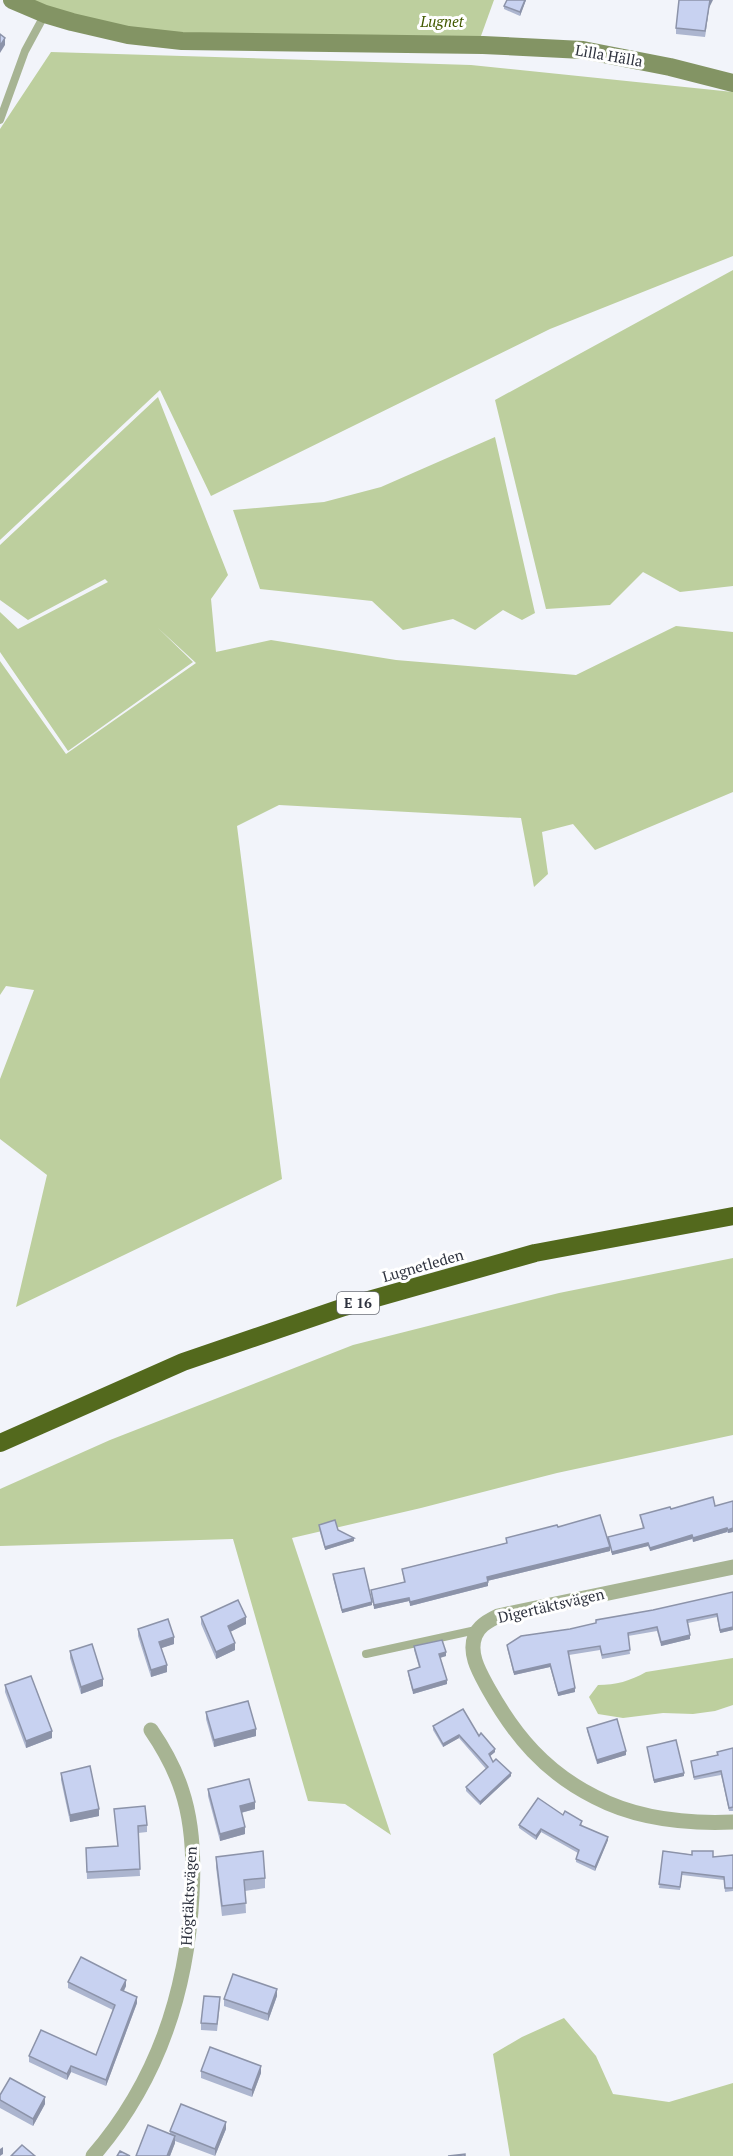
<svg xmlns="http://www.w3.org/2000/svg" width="733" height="2156" viewBox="0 0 733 2156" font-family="'PT Serif',serif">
  <rect width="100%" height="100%" fill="#f2f4fa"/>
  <g fill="#bdcf9e">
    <polygon points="4,0 494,0 477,47 173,44"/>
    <polygon points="51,52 471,65 733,92 733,256 550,329 211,496 160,390 0,540 0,129"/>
    <polygon points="733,270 733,586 680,592 643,572 610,605 546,609 495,400"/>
    <polygon points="158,397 228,575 211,599 216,652 271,640 396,660 576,675 676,626 733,632 733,792 595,850 573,824 542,832 548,874 534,887 521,818 279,805 237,826 282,1179 16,1307 47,1175 0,1139 0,1079 34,990 6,986 0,995 0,661 66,754 196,663 158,628 193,662 68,751 0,652 0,612 18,629 108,582 105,579 28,620 0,600 0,545"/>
    <polygon points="495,437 535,613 522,620 503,610 475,630 453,619 403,630 372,601 260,589 233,510 324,502 381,487"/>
    <polygon points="733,1258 733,1435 557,1473 421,1508 292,1538 391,1835 345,1804 308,1801 233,1539 0,1546 0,1489 110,1440 353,1345 559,1293"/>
    <path d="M733 1658V1705L715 1711 693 1714 663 1713 623 1718 598 1714 589 1697 598 1685C616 1685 630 1681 646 1672Z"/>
    <polygon points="564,2018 596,2056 613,2094 669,2102 733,2083 733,2156 510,2156 493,2054 522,2037"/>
  </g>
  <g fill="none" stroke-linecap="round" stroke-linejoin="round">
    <g stroke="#a7b493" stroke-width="8">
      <polyline points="0,120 25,51 45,14"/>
      <polyline points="366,1654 476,1630"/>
    </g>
    <g stroke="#a7b493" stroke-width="15">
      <path d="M733 1567 498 1616C489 1621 479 1625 475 1636 468 1654 480 1673 488 1688 515 1736 545 1772 595 1797 637 1819 686 1824 733 1822"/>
      <path d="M93 2156C157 2082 187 1992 192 1895 194 1861 193 1824 182 1791 175 1769 164 1749 151 1730"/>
    </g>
    <polyline stroke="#839464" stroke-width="18" points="12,0 45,14 72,22 128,35 182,41 483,45 583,50 670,67 733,83"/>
    <polyline stroke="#53691d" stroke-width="18" points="0,1443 183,1362 344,1307 535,1253 733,1216"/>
  </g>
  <g fill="#acb5cf">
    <polygon points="507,0 526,0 520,16 504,9 504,6"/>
    <polygon points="709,8 705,37 676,34 676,28"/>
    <polygon points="733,1501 733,1532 728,1533 727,1532 693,1542 692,1539 650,1551 648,1546 612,1555 608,1537 643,1529 640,1515 671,1509 715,1506"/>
    <polygon points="319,1525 338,1530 354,1541 325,1550 319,1529"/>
    <polygon points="558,1527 610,1551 487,1581 488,1586 410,1606 409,1601 374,1609 371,1590 404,1582 402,1569 506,1543 506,1538"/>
    <polygon points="333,1574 372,1605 342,1613 333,1578"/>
    <polygon points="733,1592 733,1630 720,1633 717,1617 688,1623 690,1639 661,1646 657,1631 628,1636 630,1654 602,1659 600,1650 569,1655 575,1692 558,1696 550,1667 514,1675 507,1648 507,1645"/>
    <polygon points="201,1617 246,1624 230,1632 235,1650 216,1659 201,1624"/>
    <polygon points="138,1629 174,1644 161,1648 167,1672 151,1677 138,1636"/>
    <polygon points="414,1646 446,1656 440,1658 447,1684 413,1694 408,1674 408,1671 419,1667 414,1650"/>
    <polygon points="70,1651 103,1686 81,1694 70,1658"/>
    <polygon points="5,1685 52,1738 26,1748 5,1692"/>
    <polygon points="206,1712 256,1736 214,1747 206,1719"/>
    <polygon points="433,1726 479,1736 495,1752 490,1756 493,1762 511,1776 480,1805 466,1791 466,1787 486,1769 459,1738 443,1747 433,1730"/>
    <polygon points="587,1728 626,1755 597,1764 587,1731"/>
    <polygon points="647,1747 684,1776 654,1783"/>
    <polygon points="733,1748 733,1811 729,1811 721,1775 694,1780 691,1761 717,1756 717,1752"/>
    <polygon points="61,1773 99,1816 70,1822 61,1780"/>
    <polygon points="208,1789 255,1809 241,1813 245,1834 220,1841 208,1796"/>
    <polygon points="114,1809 147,1825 147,1832 138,1833 140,1876 87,1879 86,1848 118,1846"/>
    <polygon points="563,1815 582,1824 581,1826 608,1840 595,1871 576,1862 576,1859 578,1853 541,1832 536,1840 519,1828 519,1825"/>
    <polygon points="663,1851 713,1857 733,1855 733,1891 725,1892 724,1880 682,1875 680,1890 659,1888"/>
    <polygon points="216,1857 265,1878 265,1888 245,1891 246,1913 222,1916 216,1867"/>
    <polygon points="68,1982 126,1986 124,1991 137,2003 106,2086 71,2072 67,2080 29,2062 29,2056 96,2055 113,2010 68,1988"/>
    <polygon points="277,1996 268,2021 224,2006 224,1999"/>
    <polygon points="220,2004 217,2031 201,2030 201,2023"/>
    <polygon points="201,2071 261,2073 252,2097 201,2078"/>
    <polygon points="0,2095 45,2104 33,2126 0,2108"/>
    <polygon points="226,2129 215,2156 175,2141 175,2143 170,2156 136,2156 170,2134 170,2131"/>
  </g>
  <g fill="#8c93a9">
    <polygon points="525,0 526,0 520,16 520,12"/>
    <polygon points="710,0 713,0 709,8 705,37 709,2"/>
    <polygon points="5,38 5,45 0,53 0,46"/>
    <polygon points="727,1528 727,1532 693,1542 693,1538"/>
    <polygon points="733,1528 733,1532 728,1533 728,1530"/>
    <polygon points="692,1535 692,1539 650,1551 650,1548"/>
    <polygon points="354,1538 354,1541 325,1550 325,1547"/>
    <polygon points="648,1543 648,1546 612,1555 612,1552"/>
    <polygon points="610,1547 610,1551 487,1581 487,1577"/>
    <polygon points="488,1582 488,1586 410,1606 410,1602"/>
    <polygon points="409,1598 409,1601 374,1609 374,1605"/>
    <polygon points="372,1602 372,1605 342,1613 342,1610"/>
    <polygon points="246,1617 246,1624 228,1633 228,1626"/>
    <polygon points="733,1627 733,1630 720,1633 720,1630"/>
    <polygon points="690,1635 690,1639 661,1646 661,1642"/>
    <polygon points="174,1637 174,1644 159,1649 159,1642"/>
    <polygon points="235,1643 235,1650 216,1659 216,1652"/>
    <polygon points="446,1652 446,1656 439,1658 439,1654"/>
    <polygon points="550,1664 550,1667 514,1675 514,1672"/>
    <polygon points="167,1665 167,1672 151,1677 151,1670"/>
    <polygon points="103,1679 103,1686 81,1694 81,1687"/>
    <polygon points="447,1680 447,1684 413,1694 413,1690"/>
    <polygon points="575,1688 575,1692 558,1696 558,1693"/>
    <polygon points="256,1729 256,1736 214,1747 214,1740"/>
    <polygon points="52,1731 52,1738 26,1748 26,1741"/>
    <polygon points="459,1735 459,1738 443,1747 443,1744"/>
    <polygon points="495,1749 495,1752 489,1757 489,1754"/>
    <polygon points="626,1751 626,1755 597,1764 597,1760"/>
    <polygon points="511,1773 511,1776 480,1805 480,1802"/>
    <polygon points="684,1773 684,1776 654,1783 654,1780"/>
    <polygon points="255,1802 255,1809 240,1813 240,1806"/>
    <polygon points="99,1809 99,1816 70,1822 70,1815"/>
    <polygon points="245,1827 245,1834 220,1841 220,1834"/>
    <polygon points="541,1829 541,1832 536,1840 536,1836"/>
    <polygon points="608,1837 608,1840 595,1871 595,1867"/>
    <polygon points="126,1980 126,1986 121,1996 121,1990"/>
    <polygon points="277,1989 277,1996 268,2021 268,2014"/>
    <polygon points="137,1997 137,2003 106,2086 106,2080"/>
    <polygon points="71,2066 71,2072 67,2080 67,2074"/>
    <polygon points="261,2066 261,2073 252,2097 252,2090"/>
    <polygon points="45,2097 45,2104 33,2126 33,2119"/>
    <polygon points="226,2122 226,2129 215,2156 215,2149"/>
    <polygon points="175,2136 175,2143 170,2156 167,2156"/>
    <polygon points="3,2147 3,2154 0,2156 0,2149"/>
  </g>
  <g fill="#c8d2f1" stroke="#8c93a9" stroke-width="1.5">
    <polygon points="507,0 525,0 520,12 504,6"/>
    <polygon points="679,0 710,0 705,31 676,28"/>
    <polygon points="0,34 5,38 0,46"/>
    <polygon points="713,1497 715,1506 733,1501 733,1528 728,1530 727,1528 693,1538 692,1535 650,1548 648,1543 612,1552 608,1537 644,1528 640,1515 670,1507 671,1509"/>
    <polygon points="600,1515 610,1547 487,1577 488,1582 410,1602 409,1598 374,1605 371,1590 405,1582 402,1569 507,1543 506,1538 557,1525 558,1527"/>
    <polygon points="335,1520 338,1530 354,1538 325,1547 319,1525"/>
    <polygon points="364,1568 372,1602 342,1610 333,1574"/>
    <polygon points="733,1592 733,1627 720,1630 717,1614 687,1620 690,1635 661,1642 657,1627 628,1633 630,1650 602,1655 600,1646 568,1651 575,1688 558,1693 550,1664 514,1672 507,1645 521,1636 570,1629 596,1623 596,1620 653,1610"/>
    <polygon points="238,1600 246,1617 228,1626 235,1643 216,1652 201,1617"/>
    <polygon points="168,1619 174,1637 159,1642 167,1665 151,1670 138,1629"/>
    <polygon points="442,1640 446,1652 439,1654 447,1680 413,1690 408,1671 420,1667 414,1646"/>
    <polygon points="92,1644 103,1679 81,1687 70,1651"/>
    <polygon points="31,1676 52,1731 26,1741 5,1685"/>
    <polygon points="248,1701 256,1729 214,1740 206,1712"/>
    <polygon points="463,1709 479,1736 481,1733 495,1749 489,1754 493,1762 496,1759 511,1773 480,1802 466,1787 488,1767 459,1735 443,1744 433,1726"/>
    <polygon points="617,1719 626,1751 597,1760 587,1728"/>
    <polygon points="676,1740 684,1773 654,1780 647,1747"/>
    <polygon points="733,1748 733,1807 729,1808 721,1771 694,1777 691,1761 718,1755 717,1752"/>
    <polygon points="90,1766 99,1809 70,1815 61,1773"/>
    <polygon points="249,1779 255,1802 240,1806 245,1827 220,1834 208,1789"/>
    <polygon points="538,1798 563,1815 565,1811 582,1821 580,1825 608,1837 595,1867 576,1859 579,1850 541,1829 536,1836 519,1825"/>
    <polygon points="145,1806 147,1825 138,1826 140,1869 87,1872 86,1848 118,1846 114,1809"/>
    <polygon points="263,1851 265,1878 244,1880 246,1903 222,1906 216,1857"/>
    <polygon points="663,1851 692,1855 692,1851 713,1851 713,1857 733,1855 733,1888 725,1888 724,1877 682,1872 680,1887 659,1884"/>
    <polygon points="81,1957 126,1980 121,1990 137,1997 106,2080 71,2066 67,2074 29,2056 41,2030 96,2055 115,2005 68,1982"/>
    <polygon points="233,1974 277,1989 268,2014 224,1999"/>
    <polygon points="204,1996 220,1997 217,2024 201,2023"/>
    <polygon points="210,2047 261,2066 252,2090 201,2071"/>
    <polygon points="10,2078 45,2097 33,2119 0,2100 0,2095"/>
    <polygon points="181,2104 226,2122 215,2149 170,2131"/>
    <polygon points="148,2125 175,2136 167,2156 136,2156"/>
    <polygon points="22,2145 35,2156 11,2156"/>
    <polygon points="120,2151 130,2156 117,2156"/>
    <polygon points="465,2154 465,2156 448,2156"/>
  </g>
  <g text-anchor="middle" stroke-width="6" stroke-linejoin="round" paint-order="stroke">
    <rect fill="#fff" stroke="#6d7079" stroke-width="1.5" x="337" y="1292" width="42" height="22" rx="4.5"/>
    <g font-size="14" font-weight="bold" fill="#2f333f">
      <text x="358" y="1308">E 16</text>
    </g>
    <g font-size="15" font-style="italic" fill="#435a01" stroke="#fff">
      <text x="442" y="27">Lugnet</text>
    </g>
    <g font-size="15" fill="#2f333f" stroke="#fff">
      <text transform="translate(609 56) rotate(10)" y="5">Lilla Hälla</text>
      <text transform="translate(423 1266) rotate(-16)" y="5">Lugnetleden</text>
      <text transform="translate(551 1606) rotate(-13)" y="5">Digertäktsvägen</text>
      <text transform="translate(189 1896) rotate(-87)" y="5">Högtäktsvägen</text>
    </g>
  </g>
</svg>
